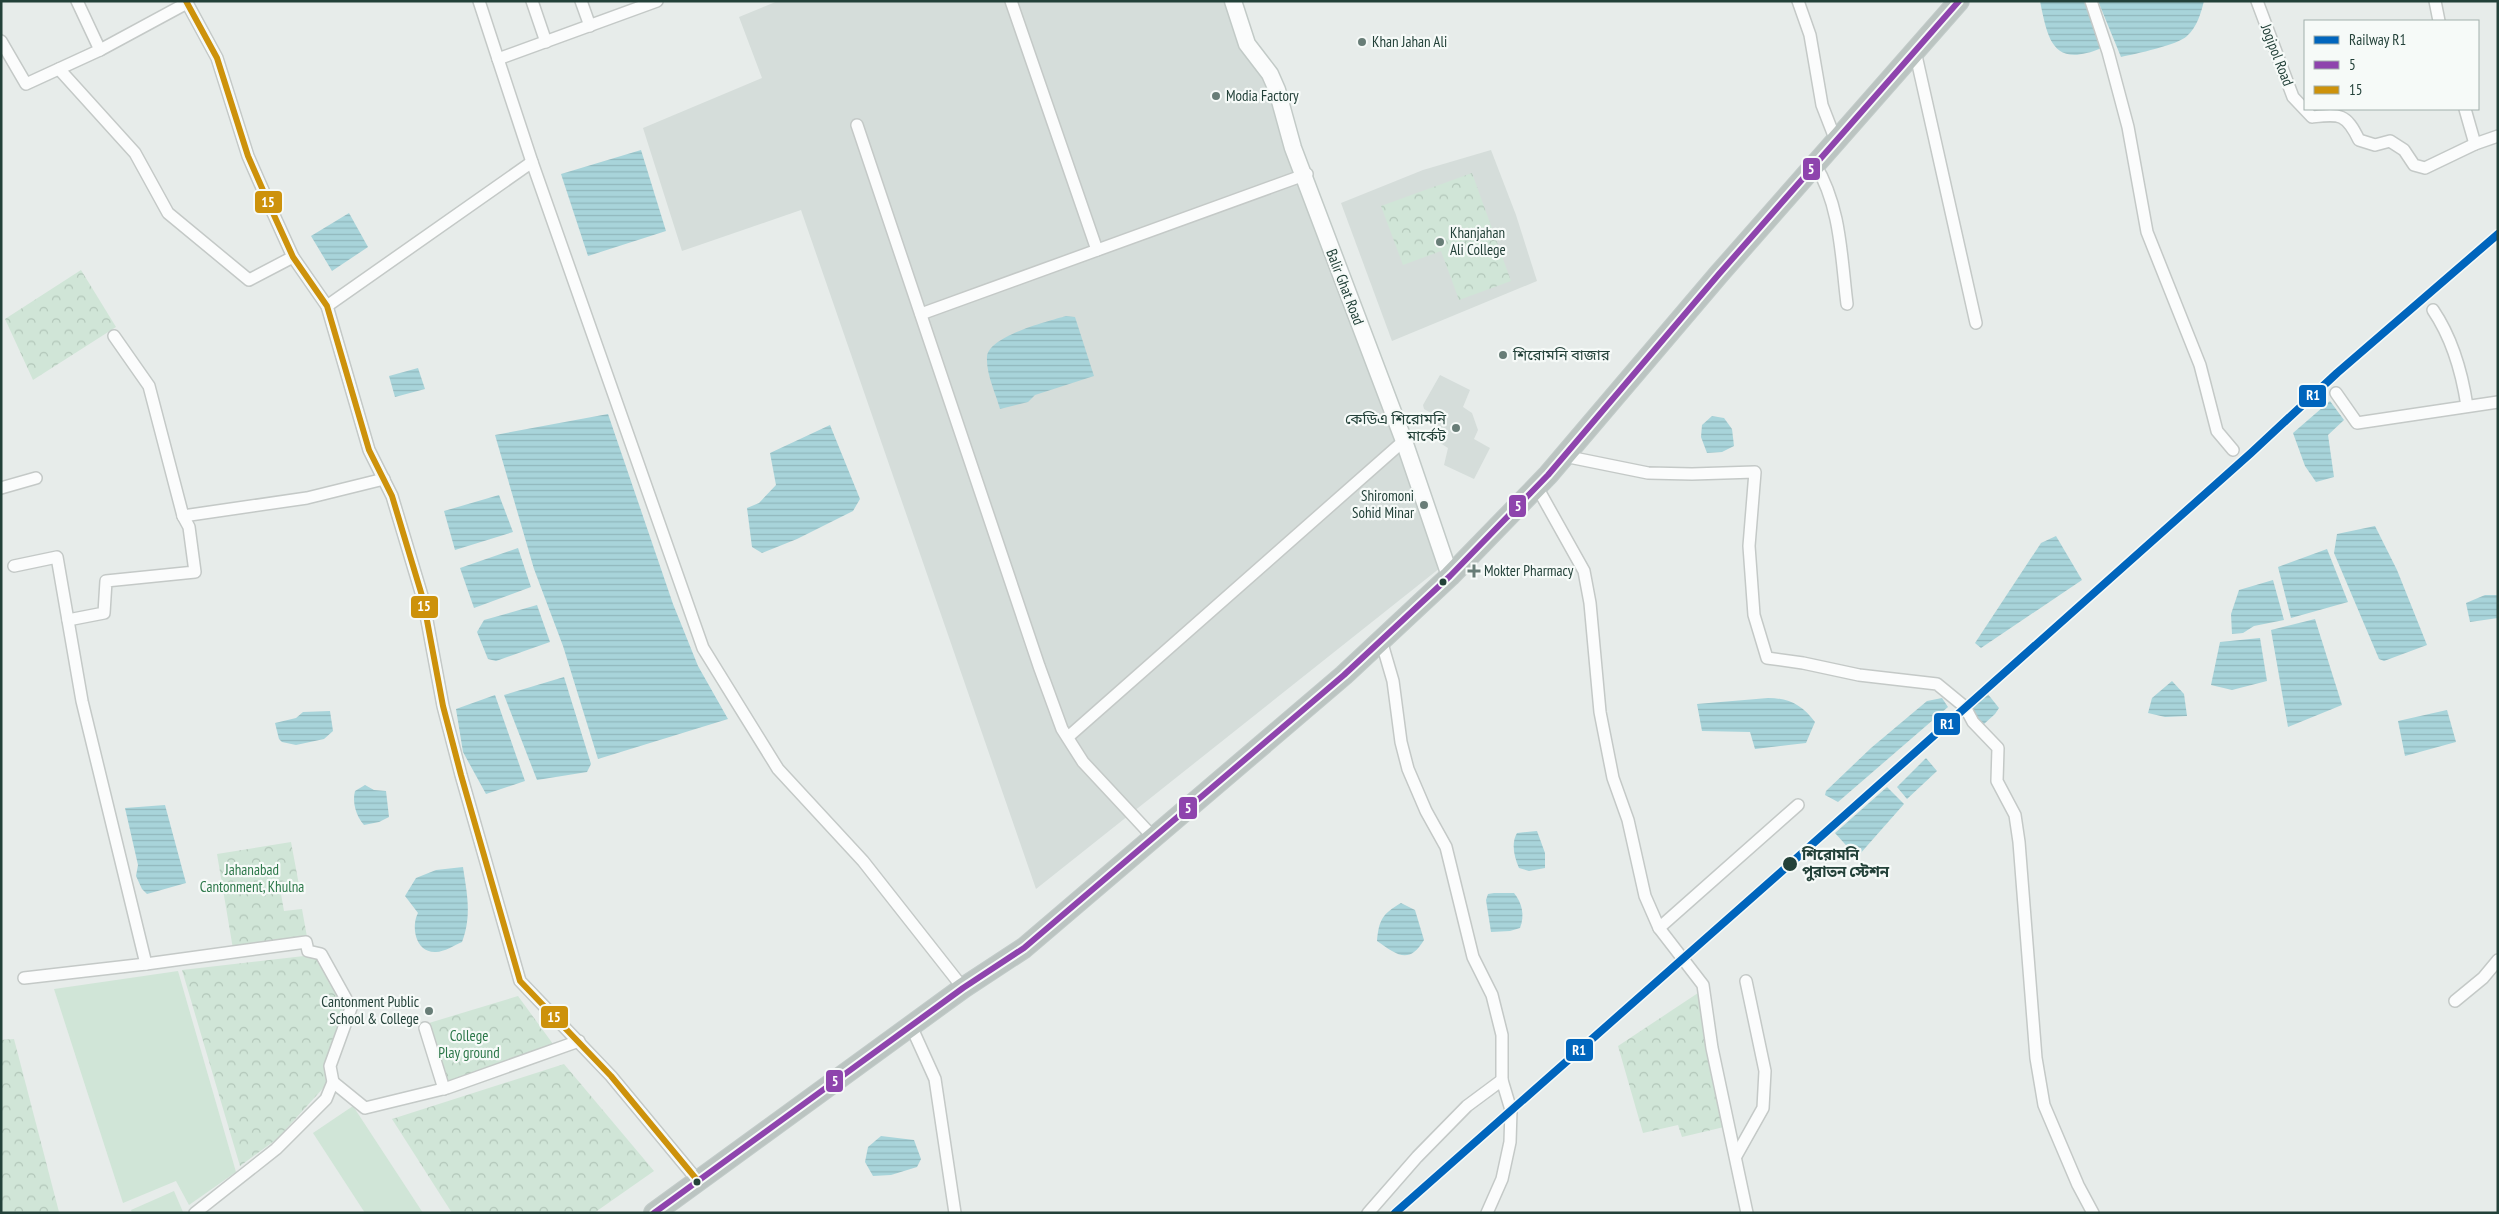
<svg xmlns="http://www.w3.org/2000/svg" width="2499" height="1214" viewBox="0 0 2499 1214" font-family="'PT Sans Narrow','Noto Sans Bengali',sans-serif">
  <defs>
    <pattern id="forest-crowns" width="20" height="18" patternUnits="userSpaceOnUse" patternTransform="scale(1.25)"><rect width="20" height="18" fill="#d0e5d7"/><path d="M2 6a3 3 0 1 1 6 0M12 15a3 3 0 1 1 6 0" fill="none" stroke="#b2c6b9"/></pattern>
    <pattern id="water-rules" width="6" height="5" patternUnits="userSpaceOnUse" patternTransform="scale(1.25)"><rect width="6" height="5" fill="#a8d4da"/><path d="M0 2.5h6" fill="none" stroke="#90b7bc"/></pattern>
  </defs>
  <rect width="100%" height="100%" fill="#e7ecea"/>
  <g fill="#d5ddda">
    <polygon points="778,1 1233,1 1270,74 1445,564 1036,889 801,210 682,251 643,128 762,78 739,17"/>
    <polygon points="1491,150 1516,215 1537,281 1392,341 1341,203 1423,170"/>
    <polygon points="1440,375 1470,390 1463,407 1472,413 1478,430 1474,439 1490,448 1474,479 1444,465 1448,448 1440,443 1433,426 1438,417 1424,409 1423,405"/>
  </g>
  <g fill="#d0e5d7">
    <polygon points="178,971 236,1172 189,1205 176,1181 123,1203 54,989"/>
    <polygon points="353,1106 423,1213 365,1213 313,1133"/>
    <polygon points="174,1191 183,1212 132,1213 131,1210"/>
  </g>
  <g fill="url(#forest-crowns)">
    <polygon points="1472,173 1511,281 1459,300 1441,251 1403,265 1381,206"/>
    <polygon points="81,270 116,327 33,380 5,319"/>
    <polygon points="291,842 299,885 280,888 284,911 302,909 307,937 233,949 217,854"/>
    <polygon points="304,956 316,956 346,1007 326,1068 326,1085 277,1139 240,1166 182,970"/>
    <polygon points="1698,993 1724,1127 1682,1137 1678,1125 1643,1133 1618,1046"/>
    <polygon points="518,996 553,1044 447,1088 429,1023"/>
    <polygon points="14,1039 59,1212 1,1213 1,1040"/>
    <polygon points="564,1064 654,1171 594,1213 452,1213 392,1119"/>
  </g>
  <g fill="url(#water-rules)">
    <path d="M2040 1H2085L2102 48C2053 68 2048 41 2040 1Z"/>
    <path d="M2098 1H2204C2201 13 2197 27 2187 36 2178 45 2135 54 2121 57Z"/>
    <polygon points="641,150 666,231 588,256 561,174"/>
    <polygon points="349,213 368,247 332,271 311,236"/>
    <path d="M1066 316 1075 317 1094 376 1035 395 1028 402 1000 409C996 394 986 374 987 357 988 336 1049 321 1066 316Z"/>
    <polygon points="418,368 425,389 395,397 389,376"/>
    <polygon points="2330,401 2344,420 2328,435 2334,477 2316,482 2305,466 2293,433"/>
    <polygon points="608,414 673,604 698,666 728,719 598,759 563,646 534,569 495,435"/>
    <polygon points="1712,416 1724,418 1732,429 1734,446 1722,452 1707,453 1701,437 1702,425"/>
    <polygon points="830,425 860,499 853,511 797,539 762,553 752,547 747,508 759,503 776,485 770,453"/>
    <polygon points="499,495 513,532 455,550 444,511"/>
    <polygon points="2375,526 2397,570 2427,645 2384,661 2379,659 2334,553 2337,534"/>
    <polygon points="2056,536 2082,580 1981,648 1975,643 2041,543"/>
    <polygon points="518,548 531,587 474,608 460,568"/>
    <polygon points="2327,549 2348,602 2291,618 2278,567"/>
    <polygon points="2273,580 2284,620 2254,626 2243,633 2232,634 2231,614 2239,590"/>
    <polygon points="2485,595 2498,595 2498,618 2470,622 2466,603"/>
    <polygon points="537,605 550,642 496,661 488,659 477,632 484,620"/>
    <polygon points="2315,619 2342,705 2288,727 2271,630"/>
    <polygon points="2260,638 2267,681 2232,690 2211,685 2220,642"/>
    <polygon points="564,677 591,764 587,772 537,780 504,695"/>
    <polygon points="2172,681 2184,694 2187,716 2165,717 2148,713 2152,698"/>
    <polygon points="1984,692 1987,693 1999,708 1995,714 1984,724 1979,722 1971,706"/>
    <polygon points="495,695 525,781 486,794 463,752 456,709"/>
    <path d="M1768 698C1789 698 1802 705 1815 722L1806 743 1755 749 1750 732 1702 731 1697 704Z"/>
    <polygon points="1942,698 1948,707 1838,802 1825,795 1826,791 1871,748 1927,701"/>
    <polygon points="2447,710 2456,742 2405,756 2398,721"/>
    <polygon points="330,711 333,731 324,739 296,745 282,742 279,739 275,723 296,718 303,712"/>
    <polygon points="1926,758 1937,771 1907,799 1897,787"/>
    <path d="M365 785 374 790 386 791 389 817 379 822 364 825C356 816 352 802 355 791Z"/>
    <polygon points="1887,787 1904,804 1859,855 1853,853 1835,833"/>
    <polygon points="165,805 186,883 147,894 142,889 136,876 138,865 125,808"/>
    <path d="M1537 831 1545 853V868L1529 871 1519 868C1514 857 1511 843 1517 833Z"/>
    <path d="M463 867C467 894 472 916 462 942 455 945 444 952 436 952 415 953 411 926 418 913L405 896 416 878 436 870Z"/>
    <path d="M1494 893H1514C1522 903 1525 915 1520 928L1510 931 1491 932 1486 900 1488 894Z"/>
    <path d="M1401 903 1415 910 1424 940C1409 965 1397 955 1377 941 1379 920 1382 914 1401 903Z"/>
    <polygon points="881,1136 914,1140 921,1159 917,1167 891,1175 873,1176 865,1162 868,1147"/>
  </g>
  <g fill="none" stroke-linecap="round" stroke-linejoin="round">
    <defs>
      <g id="street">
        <polyline points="77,1 100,50 187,3"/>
        <polyline points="186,1 217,58 248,156 273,213 293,257 327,306 369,450 392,496 423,599 443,706 461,775 520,981 611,1076 698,1181"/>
        <polyline points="479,1 498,59"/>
        <polyline points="532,1 546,42"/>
        <polyline points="581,1 590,26"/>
        <polyline points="657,1 498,59 532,162 703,648 778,769 863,861 963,988"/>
        <polyline points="1011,1 1097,250"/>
        <polyline points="1798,1 1810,35 1822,105 1836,141"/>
        <polyline points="2091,1 2108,52 2128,127 2147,232 2200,365 2217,431 2233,450"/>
        <path d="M2257 1 2293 97 2312 117C2340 114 2346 113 2359 140L2375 145 2390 141 2404 150 2414 165 2425 168 2475 144"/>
        <polyline points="2435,1 2439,21"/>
        <polyline points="1,41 26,84 100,50"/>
        <polyline points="1915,51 1976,323"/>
        <polyline points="59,69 135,153 168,213 249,280 293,257"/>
        <polyline points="2465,109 2475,144 2498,136"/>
        <polyline points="857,125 1039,666 1062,729 1083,762 1153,837"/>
        <path d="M1815 164C1841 207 1841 256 1847 304"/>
        <polyline points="327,306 532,162"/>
        <path d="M2433 310C2452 338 2462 373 2467 406"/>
        <polyline points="921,314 1307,174"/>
        <polyline points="114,336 149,386 183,516 307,498 384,479"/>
        <polyline points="2336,393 2357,423 2498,402"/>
        <polyline points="1564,456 1648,473 1692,474 1755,472 1749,546 1754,615 1767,658 1803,663 1859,675 1937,684 1965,707 1973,722 1998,748 1997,781 2015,815 2019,842 2036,1058 2044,1105 2078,1185 2093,1213"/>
        <polyline points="1537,487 1584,571 1590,603 1600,712 1613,778 1628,820 1645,896 1659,928 1703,985 1712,1048 1747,1213"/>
        <polyline points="1,488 36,478"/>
        <polyline points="14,566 57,557 82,701 146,964 306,942 308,951 321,954 351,1008 330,1066 333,1082 326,1099 276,1149 195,1213"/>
        <polyline points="68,620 104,613 106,581 195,572 189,527 183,516"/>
        <polyline points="1381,640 1393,681 1401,742 1408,769 1426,811 1446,847 1473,957 1492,995 1502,1035 1502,1080 1511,1110 1510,1142 1502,1179 1487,1213"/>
        <polyline points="1068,737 1407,438"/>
        <polyline points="1659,928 1798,805"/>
        <polyline points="24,978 146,964"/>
        <polyline points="2455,1001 2483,978 2498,960"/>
        <polyline points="911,1026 935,1079 955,1213"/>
        <polyline points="425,1028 444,1089"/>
        <polyline points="333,1082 365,1108 447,1088 579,1041"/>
        <polyline points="1736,1156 1763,1108 1765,1071 1746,981"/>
        <polyline points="1368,1213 1417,1157 1467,1106 1502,1080"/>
      </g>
      <polyline id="secondary" points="1233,1 1247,44 1270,74 1277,90 1293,148 1404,441 1450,576"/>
      <polyline id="highway" points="654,1213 963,988 1024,948 1344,675 1450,576 1548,475 1719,274 1959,1"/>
    </defs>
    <use href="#street" stroke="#c4c9c7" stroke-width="14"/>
    <use href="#secondary" stroke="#c2cac7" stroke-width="19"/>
    <use href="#highway" stroke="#c2cbc9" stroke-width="22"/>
    <use href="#street" stroke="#fbfcfc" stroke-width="11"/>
    <use href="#secondary" stroke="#fbfcfc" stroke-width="16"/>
    <use href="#highway" stroke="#bbc4c1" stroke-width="20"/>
    <defs>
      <polyline id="bus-1" points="654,1213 963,988 1024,948 1344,675 1450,576 1548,475 1719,274 1959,1"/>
      <polyline id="bus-2" points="186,1 217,58 248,156 273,213 293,257 327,306 369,450 392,496 423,599 443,706 461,775 520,981 611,1076 698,1181"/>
    </defs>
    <use href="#bus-1" stroke="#f6faf8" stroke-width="10"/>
    <use href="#bus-2" stroke="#f6faf8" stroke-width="10"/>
    <use href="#bus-1" stroke="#8e44ad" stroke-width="6"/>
    <use href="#bus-2" stroke="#cd920b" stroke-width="6"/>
    <defs>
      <polyline id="rail-1" points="1395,1213 1781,872 2251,453 2337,373 2498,234"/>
    </defs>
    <use href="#rail-1" stroke="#f6faf8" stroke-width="11"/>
    <use href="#rail-1" stroke="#0065bd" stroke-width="8"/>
  </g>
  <g fill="#687d77" stroke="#f6faf8" stroke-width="2">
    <circle cx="1362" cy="42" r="5"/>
    <circle cx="1216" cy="96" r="5"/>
    <circle cx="1440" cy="242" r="5"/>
    <circle cx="1503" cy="355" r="5"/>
    <circle cx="1456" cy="428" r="5"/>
    <circle cx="1424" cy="505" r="5"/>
    <path d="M1471.5 563.5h5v5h5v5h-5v5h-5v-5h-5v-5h5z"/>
    <circle cx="429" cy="1011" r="5"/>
  </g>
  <g fill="#234139" stroke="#f6faf8" stroke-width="2">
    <circle cx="1443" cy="582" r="4.5"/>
    <circle cx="1790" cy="864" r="8"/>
    <circle cx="697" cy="1182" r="4.5"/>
  </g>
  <g text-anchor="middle" stroke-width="4.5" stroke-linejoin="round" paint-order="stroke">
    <g font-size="15" fill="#234139" stroke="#f6faf8" text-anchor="start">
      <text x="1372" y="47">Khan Jahan Ali</text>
      <text x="1226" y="101">Modia Factory</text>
      <text x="1450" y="238">Khanjahan<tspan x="1450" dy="17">Ali College</tspan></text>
      <text x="1513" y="360">শিরোমনি বাজার</text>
      <text x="1446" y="424" text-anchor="end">কেডিএ শিরোমনি<tspan x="1446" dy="17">মার্কেট</tspan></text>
      <text x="1414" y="501" text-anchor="end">Shiromoni<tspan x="1414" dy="17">Sohid Minar</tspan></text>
      <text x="1484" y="576">Mokter Pharmacy</text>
      <text x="419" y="1007" text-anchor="end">Cantonment Public<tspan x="419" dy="17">School &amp; College</tspan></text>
    </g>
    <g font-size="15" fill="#234139" stroke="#f6faf8">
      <text transform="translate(2277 55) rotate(69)" y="5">Jogipol Road</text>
      <text transform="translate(1345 287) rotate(69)" y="5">Balir Ghat Road</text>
    </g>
    <g font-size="15" font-weight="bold" fill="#234139" stroke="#f6faf8" text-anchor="start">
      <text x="1802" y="860">শিরোমনি<tspan x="1802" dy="17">পুরাতন স্টেশন</tspan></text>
    </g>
    <g font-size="15" fill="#2d784a" stroke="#f6faf8">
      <text x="252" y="875">Jahanabad<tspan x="252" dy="17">Cantonment, Khulna</tspan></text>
      <text x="469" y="1041">College<tspan x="469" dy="17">Play ground</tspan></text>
    </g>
  </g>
  <g stroke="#f6faf8" stroke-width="2">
    <rect x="1802" y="157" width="19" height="24" rx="5" fill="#8e44ad"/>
    <rect x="254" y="190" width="29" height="24" rx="5" fill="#cd920b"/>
    <rect x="2298" y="384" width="29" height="24" rx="5" fill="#0065bd"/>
    <rect x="1508" y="494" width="19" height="24" rx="5" fill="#8e44ad"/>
    <rect x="410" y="595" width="29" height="24" rx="5" fill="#cd920b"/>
    <rect x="1933" y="712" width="28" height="24" rx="5" fill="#0065bd"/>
    <rect x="1178" y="796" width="20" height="24" rx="5" fill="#8e44ad"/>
    <rect x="540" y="1005" width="29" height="24" rx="5" fill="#cd920b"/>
    <rect x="1565" y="1038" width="29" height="24" rx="5" fill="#0065bd"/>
    <rect x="825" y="1069" width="19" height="24" rx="5" fill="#8e44ad"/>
  </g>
  <g font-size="14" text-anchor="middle" font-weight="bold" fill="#fff">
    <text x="1811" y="174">5</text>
    <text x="268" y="207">15</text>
    <text x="2313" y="400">R1</text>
    <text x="1518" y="511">5</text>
    <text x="424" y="611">15</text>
    <text x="1947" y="729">R1</text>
    <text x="1188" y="813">5</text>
    <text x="554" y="1022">15</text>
    <text x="1579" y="1055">R1</text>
    <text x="835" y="1086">5</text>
  </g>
  <rect width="2499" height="1214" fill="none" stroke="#234139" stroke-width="5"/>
  <rect x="2304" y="20" width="175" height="90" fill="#f6faf8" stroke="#a2b0ac"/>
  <rect x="2314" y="36" width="25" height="8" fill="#0065bd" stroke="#a2b0ac"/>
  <text x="2349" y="45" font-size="15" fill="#234139">Railway R1</text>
  <rect x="2314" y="61" width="25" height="8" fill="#8e44ad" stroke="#a2b0ac"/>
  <text x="2349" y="70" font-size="15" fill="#234139">5</text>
  <rect x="2314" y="86" width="25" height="8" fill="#cd920b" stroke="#a2b0ac"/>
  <text x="2349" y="95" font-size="15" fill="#234139">15</text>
</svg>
